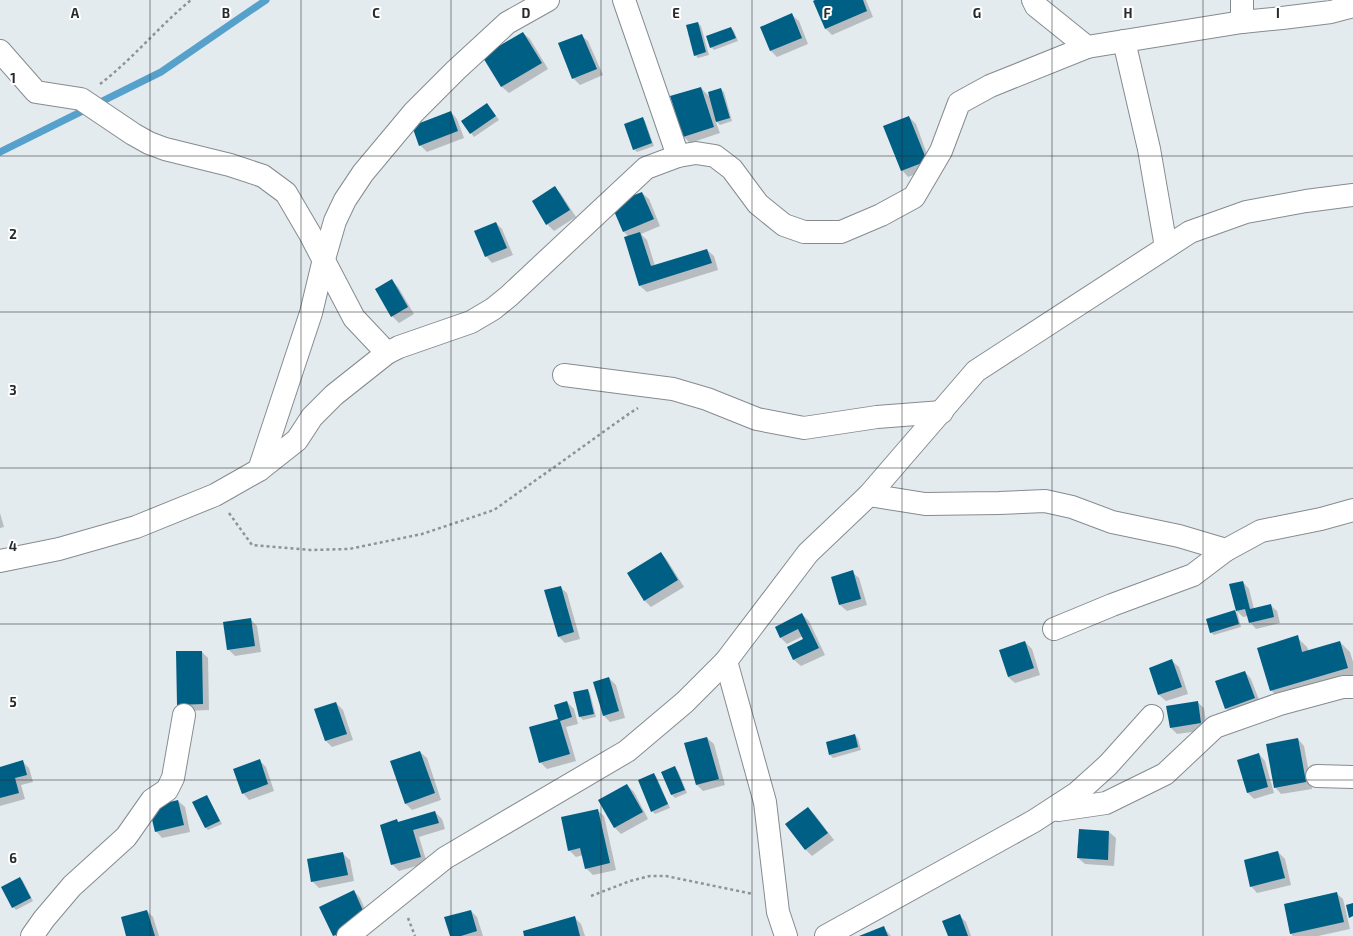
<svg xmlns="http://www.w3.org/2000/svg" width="1353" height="936" viewBox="0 0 1353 936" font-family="'Exo 2',sans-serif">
  <rect width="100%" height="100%" fill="#e4ebef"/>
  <g fill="#0003">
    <polygon points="818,0 866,0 873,17 832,35 826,29"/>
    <polygon points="792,15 799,21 808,44 777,57 770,50"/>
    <polygon points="698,23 701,26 709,55 698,58 695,55"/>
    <polygon points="731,28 734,31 738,41 714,50 711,47"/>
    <polygon points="523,33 530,39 548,69 509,93 502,87 484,57"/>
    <polygon points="581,35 588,41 603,75 580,85 573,78"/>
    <polygon points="701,88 710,97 721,89 724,92 732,121 720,125 715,120 720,133 690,143 683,136"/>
    <polygon points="487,104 499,120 474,137 462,121"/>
    <polygon points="451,112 457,119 464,138 427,152 420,145"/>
    <polygon points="909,117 916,124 932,168 908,177 902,170"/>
    <polygon points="642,118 645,121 654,146 637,152 634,149"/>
    <polygon points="555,187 561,194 576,217 554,231 547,224"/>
    <polygon points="642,193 649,199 660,226 641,234 647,240 655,266 707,250 714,256 718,270 647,292 640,286 629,237 624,232"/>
    <polygon points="496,223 502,229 513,255 492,263 486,256"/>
    <polygon points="391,280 398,287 414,314 399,323 392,316"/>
    <polygon points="0,513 4,527 0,528"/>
    <polygon points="661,553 667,560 684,587 651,607 645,601"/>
    <polygon points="852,572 859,578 867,605 847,611 840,605"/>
    <polygon points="1243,582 1249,589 1254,609 1270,605 1277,611 1280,623 1256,629 1250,622 1248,616 1243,617 1237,611 1241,627 1214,635 1210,632 1235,611 1237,614 1230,585"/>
    <polygon points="560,587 567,593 580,639 565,643 558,636"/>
    <polygon points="802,614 809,621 825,655 801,666 794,660 788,647 804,639 803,636 787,644 780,637"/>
    <polygon points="250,619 257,626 261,652 235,656 228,649"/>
    <polygon points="1297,637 1307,647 1309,651 1340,642 1350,652 1353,662 1353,679 1281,700 1271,690"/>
    <polygon points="1025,642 1032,649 1040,675 1015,683 1008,677"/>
    <polygon points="202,652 208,658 209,710 185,711 178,704"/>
    <polygon points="1172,661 1179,667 1188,694 1166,701 1159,695 1150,668"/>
    <polygon points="1245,672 1251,679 1261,705 1233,715 1226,708"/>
    <polygon points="609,678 616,685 625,718 610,722 603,715"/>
    <polygon points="587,690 590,693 596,717 583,720 580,717"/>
    <polygon points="567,702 574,709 578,724 566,727 576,761 547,769 540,762"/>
    <polygon points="1197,702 1204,708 1207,730 1177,734 1171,728"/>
    <polygon points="336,703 343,710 353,740 332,747 326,741 315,710"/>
    <polygon points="855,735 858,739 861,750 833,758 830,755"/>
    <polygon points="707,738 714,744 725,785 703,791 697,785"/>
    <polygon points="1298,739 1304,746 1312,789 1281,794 1275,787"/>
    <polygon points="420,752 427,758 441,800 412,810 406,804"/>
    <polygon points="1259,754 1265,761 1274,793 1254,799 1248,793"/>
    <polygon points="259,760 266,767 274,791 249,800 243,793"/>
    <polygon points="22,761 29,768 33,782 21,785 25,799 0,806 0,768"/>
    <polygon points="675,768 678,771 687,793 675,798 672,795 663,773"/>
    <polygon points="654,774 657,778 670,808 655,814 652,811"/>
    <polygon points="627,785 634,792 648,819 621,834 614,827"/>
    <polygon points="206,796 209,799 222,824 208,830 205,827"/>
    <polygon points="178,801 185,807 190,832 162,838 156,831"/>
    <polygon points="808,808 815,815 834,840 812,856 806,850 787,824"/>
    <polygon points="597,810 604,816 616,870 593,875 586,868 583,855 576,857 569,850"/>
    <polygon points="435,812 442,819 445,829 419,837 427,863 399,871 392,864 397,821 399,822"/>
    <polygon points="1080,830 1109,832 1116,838 1114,866 1085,864 1078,858"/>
    <polygon points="1278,852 1285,859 1291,885 1257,893 1251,886"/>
    <polygon points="343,854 350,860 354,881 319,888 312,881"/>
    <polygon points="20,878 23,881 33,901 16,910 13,907"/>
    <polygon points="354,891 360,898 373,927 354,936 334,936 320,908"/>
    <polygon points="1336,893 1343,899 1350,929 1318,936 1293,936 1291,934 1285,904"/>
    <polygon points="147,911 153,917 159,936 127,936"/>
    <polygon points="471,911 477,917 483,936 451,936"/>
    <polygon points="960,916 966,922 971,936 949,936"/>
    <polygon points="574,917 581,924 585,936 525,936"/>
    <polygon points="884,928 891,936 861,936"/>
  </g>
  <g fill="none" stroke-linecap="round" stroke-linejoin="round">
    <polyline stroke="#56a1cb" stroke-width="7" points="0,152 161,72 266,0"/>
  </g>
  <g fill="#005f85">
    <polygon points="815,0 863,0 867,11 825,29 813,1"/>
    <polygon points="792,13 802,38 770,51 760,27"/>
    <polygon points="698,22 706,52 694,56 686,25"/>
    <polygon points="731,27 736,38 710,48 706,36"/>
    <polygon points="523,32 542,63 501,87 482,56"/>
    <polygon points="582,34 597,69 572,79 558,43"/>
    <polygon points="701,87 714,127 683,137 670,96"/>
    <polygon points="721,88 730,118 716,122 708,92"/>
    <polygon points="487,103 496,116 470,134 461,121"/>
    <polygon points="451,111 458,131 419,146 412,126"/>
    <polygon points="909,116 927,161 901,171 883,126"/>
    <polygon points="643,117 652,143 633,150 624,124"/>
    <polygon points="555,186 570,210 546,225 532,201"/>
    <polygon points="642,192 654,219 623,232 611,204"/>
    <polygon points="496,222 507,248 485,257 474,231"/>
    <polygon points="640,232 651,266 707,249 712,263 639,286 624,237"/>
    <polygon points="392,279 408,307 391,317 375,289"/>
    <polygon points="661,552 678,580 644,601 627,573"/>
    <polygon points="853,570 861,599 839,605 831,577"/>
    <polygon points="1243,581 1250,609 1271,604 1274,617 1249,623 1245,609 1236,611 1229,584"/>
    <polygon points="561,586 574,632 558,637 544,590"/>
    <polygon points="1235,610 1239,624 1210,633 1206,619"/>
    <polygon points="802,613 819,648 793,660 787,647 803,639 798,629 780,638 775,627"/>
    <polygon points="251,618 255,646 227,650 223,622"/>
    <polygon points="1298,635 1302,652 1340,641 1348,668 1270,691 1257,648"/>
    <polygon points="1025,641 1034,668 1008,677 999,650"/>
    <polygon points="176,651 202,651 203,704 177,705"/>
    <polygon points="1172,659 1182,687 1158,695 1149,668"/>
    <polygon points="1245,671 1255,698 1225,709 1215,681"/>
    <polygon points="609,677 619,711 603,716 593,682"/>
    <polygon points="588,689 594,714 579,717 573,692"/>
    <polygon points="567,701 572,717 560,721 570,754 539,763 529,727 558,719 554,705"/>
    <polygon points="1198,701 1201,723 1170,728 1166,706"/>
    <polygon points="336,702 347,734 325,741 314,709"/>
    <polygon points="855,734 858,747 829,755 826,742"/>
    <polygon points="707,737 719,779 696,785 684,743"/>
    <polygon points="1298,738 1306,782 1274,788 1266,744"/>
    <polygon points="420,751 435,793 405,804 390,761"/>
    <polygon points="1259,753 1268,787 1247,793 1237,760"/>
    <polygon points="260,759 268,784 242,794 233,769"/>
    <polygon points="23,760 27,775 15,778 19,793 0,798 0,767"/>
    <polygon points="675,766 685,790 671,795 661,772"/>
    <polygon points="654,773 668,804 651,812 638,780"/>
    <polygon points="627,784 643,812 614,828 598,800"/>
    <polygon points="207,795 220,821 205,828 192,802"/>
    <polygon points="178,800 184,825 155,832 149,807"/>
    <polygon points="808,807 828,833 805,850 785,824"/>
    <polygon points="598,809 610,863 585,869 580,848 568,851 561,817"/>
    <polygon points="435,811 439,823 413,830 421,857 391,865 380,825 397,819 398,822"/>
    <polygon points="1079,829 1109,831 1108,860 1077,858"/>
    <polygon points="1278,851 1285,878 1250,887 1244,860"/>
    <polygon points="343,852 348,875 311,882 307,859"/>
    <polygon points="20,877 31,898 12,908 1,887"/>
    <polygon points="354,890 367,920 333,936 319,907"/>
    <polygon points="1337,892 1344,922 1290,934 1284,904"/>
    <polygon points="1353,903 1353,916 1349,918 1346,905"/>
    <polygon points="147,910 155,936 126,936 121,917"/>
    <polygon points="471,910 477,931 461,936 450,936 444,917"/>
    <polygon points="960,914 968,936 948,936 942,921"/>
    <polygon points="575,916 580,936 524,936 523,931"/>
    <polygon points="884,926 888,936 859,936"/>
  </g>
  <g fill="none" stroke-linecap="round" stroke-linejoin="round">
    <defs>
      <g id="minor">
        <polyline points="624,0 678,156"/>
        <polyline points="1033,0 1036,6 1087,47 1124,41"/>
        <polyline points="1242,0 1242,22"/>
        <polyline points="0,51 36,92 81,99 133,134 149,143 165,149 230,165 263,176 286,193 310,234 354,318 387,353"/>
        <polyline points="1166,247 1149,149 1124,41 1242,22 1282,18 1331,12 1353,6"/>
        <polyline points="564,375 673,389 707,399 757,419 804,428 877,417 942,412"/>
        <polyline points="259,470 311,313 324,259 335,221 345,200 363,173 414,112 456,70 507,23 548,0"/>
        <polyline points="869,495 925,504 999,503 1045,501 1072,507 1112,522 1179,536 1226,550"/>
        <polyline points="0,561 59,549 136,527 215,495 259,470 297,440 312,417 334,395 387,353 399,347 471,322 493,309 509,296 646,168 678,156 696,153 715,156 732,169 758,204 784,225 804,232 841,232 881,215 914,197 941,151 959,103 990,86 1087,47"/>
        <polyline points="1054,629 1112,605 1193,575 1226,550 1261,531 1321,519 1353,510"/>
        <polyline points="726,661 765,802 778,912 786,936"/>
        <polyline points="1317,776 1353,777"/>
        <polyline points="1058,810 1106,803 1165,774 1215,727 1280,704 1343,687 1353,687"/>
        <polyline points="32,936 44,919 72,886 126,837 152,800 167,790 173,778 184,715"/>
        <polyline points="348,936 445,858 627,751 685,702 726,661 808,553 869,495 976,371 1190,232 1246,212 1306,201 1353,195"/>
        <polyline points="826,936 1034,821 1077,793 1108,765 1152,716"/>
      </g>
    </defs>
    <use href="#minor" stroke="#858b8f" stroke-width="24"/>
    <g stroke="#8e9396" stroke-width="2.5" stroke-dasharray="3 3" stroke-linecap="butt">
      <path d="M100 84C133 59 159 26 191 0"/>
      <polyline points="229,513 252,545 310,550 349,549 422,534 494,510 630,413 638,408"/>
      <polyline points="591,896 630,881 650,876 666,876 753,894"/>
      <polyline points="408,918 415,936"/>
    </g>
    <use href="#minor" stroke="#fff" stroke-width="22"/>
  </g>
  <path fill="none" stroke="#282b2c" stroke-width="1" stroke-opacity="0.55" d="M150 0V936M301 0V936M451 0V936M601 0V936M752 0V936M902 0V936M1052 0V936M1203 0V936M0 156H1353M0 312H1353M0 468H1353M0 624H1353M0 780H1353"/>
  <g font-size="13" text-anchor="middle" font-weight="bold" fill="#282b2c" stroke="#fff" stroke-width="4" stroke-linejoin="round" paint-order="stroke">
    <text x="75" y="18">A</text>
    <text x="226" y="18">B</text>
    <text x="376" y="18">C</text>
    <text x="526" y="18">D</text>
    <text x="676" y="18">E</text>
    <text x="827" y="18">F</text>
    <text x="977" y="18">G</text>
    <text x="1128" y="18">H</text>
    <text x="1278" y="18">I</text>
    <text x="13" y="83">1</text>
    <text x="13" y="239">2</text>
    <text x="13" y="395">3</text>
    <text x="13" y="551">4</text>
    <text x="13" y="707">5</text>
    <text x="13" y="863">6</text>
  </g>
</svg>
